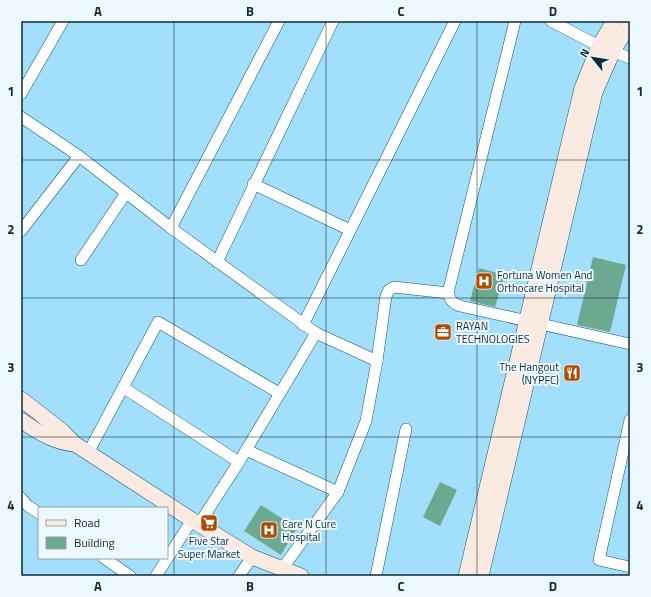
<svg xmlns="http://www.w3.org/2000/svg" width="651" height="597" viewBox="0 0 651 597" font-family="'Titillium Web',sans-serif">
  <rect width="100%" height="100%" fill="#a1dffa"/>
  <g fill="#6da991">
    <polygon points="593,257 626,265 610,332 577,325"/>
    <polygon points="479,268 505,275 495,307 470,301"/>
    <polygon points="440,482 457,490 440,526 423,517"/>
    <polygon points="261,505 297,528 281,555 244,531"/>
  </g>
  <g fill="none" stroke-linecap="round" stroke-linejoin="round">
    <defs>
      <g id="street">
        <path d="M515 21 449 289C448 298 451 303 460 306L630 344"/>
        <polyline points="551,21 599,46 630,58"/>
        <polyline points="21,94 63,21"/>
        <polyline points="21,117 79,156 171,228 316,333 239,462 199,524"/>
        <polyline points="253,184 350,230"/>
        <polyline points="171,228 279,21"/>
        <polyline points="21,231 79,156"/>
        <polyline points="81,260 126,193"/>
        <polyline points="217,262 333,21"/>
        <polyline points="303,325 455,21"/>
        <polyline points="377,361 386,296 389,290 394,287 448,293"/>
        <polyline points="124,388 239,462"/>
        <polyline points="630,420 599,560 630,567"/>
        <polyline points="246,450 338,492"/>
        <polyline points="88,453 158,322 279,393"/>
        <polyline points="21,498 28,506 39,513"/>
        <polyline points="104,558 130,576"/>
        <polyline points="282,569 338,492 366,421 377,361 316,333"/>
        <polyline points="156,576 192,520"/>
        <polyline points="239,576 252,557"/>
        <polyline points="376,576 406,429"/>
      </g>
      <g id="secondary">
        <polyline points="21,399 62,431 75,444 192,520 252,557 301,576"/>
        <path d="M21 420C37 432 55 443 75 444"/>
        <polyline points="466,576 582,88 599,46 614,21"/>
        <polyline points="481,576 595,92 613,51 630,23"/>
      </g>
    </defs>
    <use href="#street" stroke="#16566d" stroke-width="12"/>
    <use href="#secondary" stroke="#16566d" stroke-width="16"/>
    <use href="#street" stroke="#fff" stroke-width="11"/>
    <use href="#secondary" stroke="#faeae2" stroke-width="15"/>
  </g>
  <path fill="none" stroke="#112b35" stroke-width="1" stroke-opacity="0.55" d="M174 21V576M326 21V576M477 21V576M21 160H630M21 298H630M21 437H630"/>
  <defs>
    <symbol id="hospital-square" viewBox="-11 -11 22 22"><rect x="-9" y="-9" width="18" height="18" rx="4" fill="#ac4b06" stroke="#ecf8fd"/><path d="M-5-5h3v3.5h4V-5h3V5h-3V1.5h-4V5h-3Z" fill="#fff"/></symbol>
    <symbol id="office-square" viewBox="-11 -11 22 22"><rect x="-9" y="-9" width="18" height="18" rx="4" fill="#ac4b06" stroke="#ecf8fd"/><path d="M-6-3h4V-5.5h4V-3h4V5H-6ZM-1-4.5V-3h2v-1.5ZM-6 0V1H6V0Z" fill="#fff"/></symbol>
    <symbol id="restaurant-square" viewBox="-11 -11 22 22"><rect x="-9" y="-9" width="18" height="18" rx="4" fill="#ac4b06" stroke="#ecf8fd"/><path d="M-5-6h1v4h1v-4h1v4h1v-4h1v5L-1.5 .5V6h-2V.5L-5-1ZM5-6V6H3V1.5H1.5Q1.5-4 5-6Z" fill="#fff"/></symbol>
    <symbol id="supermarket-square" viewBox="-11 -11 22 22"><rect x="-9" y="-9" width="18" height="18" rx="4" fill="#ac4b06" stroke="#ecf8fd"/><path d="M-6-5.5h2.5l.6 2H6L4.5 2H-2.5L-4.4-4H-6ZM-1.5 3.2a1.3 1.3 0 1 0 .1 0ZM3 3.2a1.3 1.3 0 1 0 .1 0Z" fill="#fff"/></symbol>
  </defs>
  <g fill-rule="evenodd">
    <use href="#hospital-square" x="474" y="271" width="20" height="20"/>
    <use href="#office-square" x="433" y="322" width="20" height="20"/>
    <use href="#restaurant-square" x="562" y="363" width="20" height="20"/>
    <use href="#supermarket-square" x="199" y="513" width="20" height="20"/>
    <use href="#hospital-square" x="259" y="520" width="20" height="20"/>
  </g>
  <g text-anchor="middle" stroke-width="4" stroke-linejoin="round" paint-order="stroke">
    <g font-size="11" fill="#112b35" stroke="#ecf8fd" text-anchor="start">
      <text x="497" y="279">Fortuna Women And<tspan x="497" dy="13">Orthocare Hospital</tspan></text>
      <text x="456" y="330">RAYAN<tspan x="456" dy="13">TECHNOLOGIES</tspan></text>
      <text x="559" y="371" text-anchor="end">The Hangout<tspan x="559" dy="13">(NYPFC)</tspan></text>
      <text x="282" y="528">Care N Cure<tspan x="282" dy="13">Hospital</tspan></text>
      <text x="209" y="545" text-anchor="middle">Five Star<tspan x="209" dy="13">Super Market</tspan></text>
    </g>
  </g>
  <rect width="651" height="597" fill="none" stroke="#ecf8fd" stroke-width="44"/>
  <rect x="38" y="507" width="130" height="52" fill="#ecf8fd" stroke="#94a6ad"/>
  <rect x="46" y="520" width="20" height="6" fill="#faeae2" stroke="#94a6ad"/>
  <text x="74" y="527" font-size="12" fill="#112b35">Road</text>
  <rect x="46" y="537" width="20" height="12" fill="#6da991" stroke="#94a6ad"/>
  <text x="74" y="547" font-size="12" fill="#112b35">Building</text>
  <g transform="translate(593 58) rotate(300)" stroke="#ecf8fd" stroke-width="3" paint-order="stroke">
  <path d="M0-3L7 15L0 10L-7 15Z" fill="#112b35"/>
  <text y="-6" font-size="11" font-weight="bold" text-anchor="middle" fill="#112b35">N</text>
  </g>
  <rect x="22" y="22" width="607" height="553" fill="none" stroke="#112b35" stroke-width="1.5"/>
  <g font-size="13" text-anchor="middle" font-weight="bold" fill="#112b35">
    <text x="98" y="16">A</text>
    <text x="250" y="16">B</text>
    <text x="401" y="16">C</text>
    <text x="553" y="16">D</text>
    <text x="11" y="96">1</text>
    <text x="640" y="96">1</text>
    <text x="11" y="234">2</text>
    <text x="640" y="234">2</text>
    <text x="11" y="372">3</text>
    <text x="640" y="372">3</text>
    <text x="11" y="510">4</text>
    <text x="640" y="510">4</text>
    <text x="98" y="591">A</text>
    <text x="250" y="591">B</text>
    <text x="401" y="591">C</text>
    <text x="553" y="591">D</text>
  </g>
</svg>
